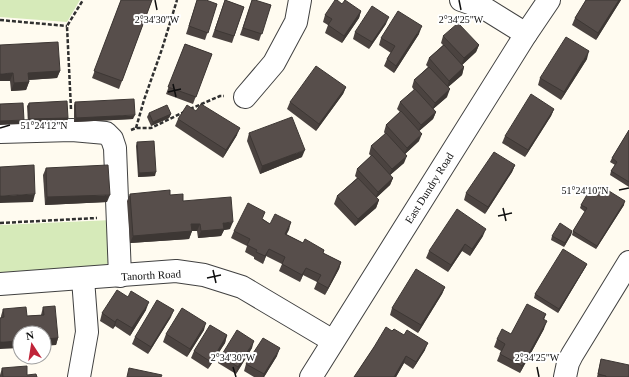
<svg xmlns="http://www.w3.org/2000/svg" width="629" height="377" viewBox="0 0 629 377" font-family="Georgia,serif">
  <rect width="100%" height="100%" fill="#fffbf0"/>
  <g fill="#d6eab9">
    <polygon points="0,0 80,0 67,22 0,17"/>
    <polygon points="112,220 109,262 105,266 0,275 0,225"/>
  </g>
  <g fill="none" stroke-linecap="round" stroke-linejoin="round">
    <defs>
      <g id="minor">
        <polyline points="461,0 484,8 526,34"/>
        <polyline points="245,97 274,63 296,22 300,0"/>
        <polyline points="0,132 72,130 106,133 112,139 115,148 120,276"/>
        <polyline points="0,284 176,271 204,275 242,287 333,341"/>
        <polyline points="79,377 87,332 83,279"/>
        <polyline points="311,377 526,34 549,0"/>
        <polyline points="565,377 568,363 572,355 629,262"/>
      </g>
    </defs>
    <use href="#minor" stroke="#414141" stroke-width="24"/>
    <g stroke="#303030" stroke-width="2.5" stroke-dasharray="4 2" stroke-linecap="butt">
      <polyline points="0,20 67,26"/>
      <polyline points="71,109 67,26 83,0"/>
      <polyline points="190,109 220,96 224,96"/>
      <polyline points="136,128 144,100 162,49 177,0"/>
      <polyline points="131,130 136,128 151,128 184,112"/>
      <polyline points="0,223 97,218"/>
    </g>
    <use href="#minor" stroke="#fff" stroke-width="22"/>
  </g>
  <g fill="#4b4340">
    <polygon points="121,0 152,0 119,89 92,78"/>
    <polygon points="197,0 217,4 205,40 186,34"/>
    <polygon points="225,0 244,7 232,43 212,37"/>
    <polygon points="252,0 271,5 259,41 240,35"/>
    <polygon points="586,0 621,0 596,40 572,25 575,18"/>
    <polygon points="342,4 361,11 359,18 342,43 325,33 328,25 323,22 325,15"/>
    <polygon points="386,24 369,49 353,39 355,32"/>
    <polygon points="419,34 394,73 384,66 387,59 391,53 379,45 381,38"/>
    <polygon points="443,36 479,45 476,52 462,65 464,67 462,75 448,87 447,97 433,109 436,112 433,119 419,131 419,141 405,154 404,163 390,175 393,178 390,185 376,198 379,200 376,208 355,226 334,204 337,196 357,178 355,176 357,169 371,156 369,154 371,146 385,134 384,132 386,125 400,112 397,109 400,102 414,90 412,87 414,80 428,67 426,65 429,58 443,45 441,43"/>
    <polygon points="185,44 212,54 193,104 166,94"/>
    <polygon points="0,45 60,71 57,78 29,80 29,82 26,90 11,91 10,81"/>
    <polygon points="587,59 561,100 538,85 540,78"/>
    <polygon points="346,87 343,94 316,131 287,109 290,102"/>
    <polygon points="75,102 133,119 74,122 74,105"/>
    <polygon points="29,103 68,118 67,122 28,123 27,106"/>
    <polygon points="554,109 551,116 525,157 502,143 505,136"/>
    <polygon points="149,113 171,114 169,118 151,126 147,117"/>
    <polygon points="178,119 237,135 223,158 175,126"/>
    <polygon points="629,130 629,187 610,175 611,171 615,165 610,162 612,158"/>
    <polygon points="249,133 302,157 260,174 247,141"/>
    <polygon points="137,142 155,176 138,177 136,146"/>
    <polygon points="515,165 512,172 485,214 464,200 466,193"/>
    <polygon points="46,168 107,202 45,205 43,175"/>
    <polygon points="130,194 170,195 183,201 230,229 224,230 221,236 198,238 197,231 192,231 189,239 130,243 127,201"/>
    <polygon points="594,197 624,205 596,249 572,235 573,231 585,212 580,208 581,205"/>
    <polygon points="263,219 270,224 291,222 286,234 303,243 324,250 323,253 341,262 339,269 325,295 314,289 317,282 303,275 300,282 279,271 282,264 266,256 263,264 254,259 254,257 245,252 247,246 231,238 234,231"/>
    <polygon points="572,231 571,235 564,247 551,240 552,236"/>
    <polygon points="483,236 470,256 462,251 448,272 426,258 429,251"/>
    <polygon points="587,264 585,268 558,313 534,298 535,294"/>
    <polygon points="445,287 442,294 418,333 390,315 392,308"/>
    <polygon points="43,307 58,338 56,345 1,318 1,316 3,309 27,316 41,315"/>
    <polygon points="146,310 130,336 115,326 113,329 100,321 102,313"/>
    <polygon points="546,314 544,320 544,329 520,373 497,361 501,351 494,347 497,339 511,334"/>
    <polygon points="171,317 148,354 132,344 135,337"/>
    <polygon points="204,330 187,357 163,342 166,334"/>
    <polygon points="392,331 425,350 413,369 404,363 396,377 354,377 374,347"/>
    <polygon points="227,335 225,343 208,369 191,358 194,351"/>
    <polygon points="252,348 236,374 218,363 221,356"/>
    <polygon points="277,356 264,377 254,377 244,371 246,364"/>
    <polygon points="601,359 629,377 597,377"/>
    <polygon points="2,368 27,375 37,377 0,377 0,375"/>
  </g>
  <g fill="#3d3734">
    <polygon points="619,0 621,0 596,40 598,33"/>
    <polygon points="361,11 359,18 342,43 344,36"/>
    <polygon points="389,17 386,24 369,49 372,42"/>
    <polygon points="422,26 419,34 394,73 396,66"/>
    <polygon points="479,45 476,52 461,66 464,58"/>
    <polygon points="589,51 587,59 561,100 564,92"/>
    <polygon points="464,67 462,75 447,88 449,81"/>
    <polygon points="60,71 57,78 26,80 28,73"/>
    <polygon points="13,73 10,81 0,81 0,74"/>
    <polygon points="29,82 26,90 11,91 14,83"/>
    <polygon points="346,87 343,94 316,131 319,124"/>
    <polygon points="450,89 447,97 432,110 435,103"/>
    <polygon points="554,109 551,116 525,157 528,150"/>
    <polygon points="436,112 433,119 418,132 421,125"/>
    <polygon points="171,114 169,118 151,126 153,122"/>
    <polygon points="135,115 133,119 74,122 76,118"/>
    <polygon points="68,118 67,122 28,123 29,119"/>
    <polygon points="24,120 22,124 0,125 0,121"/>
    <polygon points="240,128 237,135 223,158 226,150"/>
    <polygon points="422,134 419,141 404,155 407,148"/>
    <polygon points="305,150 302,157 260,174 262,166"/>
    <polygon points="407,156 404,163 389,176 392,169"/>
    <polygon points="515,165 512,172 485,214 488,207"/>
    <polygon points="156,172 155,176 138,177 139,173"/>
    <polygon points="393,178 390,185 375,199 378,192"/>
    <polygon points="35,194 33,202 0,203 0,196"/>
    <polygon points="110,195 107,202 45,205 47,197"/>
    <polygon points="379,200 376,208 355,226 358,219"/>
    <polygon points="625,201 624,205 596,249 597,246"/>
    <polygon points="233,222 230,229 224,230 221,236 198,238 201,231 223,223"/>
    <polygon points="291,222 289,230 283,241 285,234"/>
    <polygon points="191,224 200,224 197,231 192,231 189,239 130,243 133,236"/>
    <polygon points="486,229 483,236 470,256 472,249"/>
    <polygon points="572,231 571,235 564,247 565,243"/>
    <polygon points="465,244 462,251 448,272 451,265"/>
    <polygon points="269,249 266,256 263,264 265,256"/>
    <polygon points="341,262 339,269 325,295 328,288"/>
    <polygon points="587,264 585,268 558,313 559,309"/>
    <polygon points="306,268 300,282 302,275"/>
    <polygon points="445,287 442,294 418,333 421,325"/>
    <polygon points="149,302 146,310 130,336 132,328"/>
    <polygon points="174,310 171,317 148,354 151,347"/>
    <polygon points="117,319 115,326 113,329 115,322"/>
    <polygon points="547,321 544,329 520,373 522,366"/>
    <polygon points="206,323 204,330 187,357 190,349"/>
    <polygon points="227,335 225,343 208,369 211,362"/>
    <polygon points="58,338 56,345 44,346 44,339"/>
    <polygon points="20,341 20,348 0,349 0,342"/>
    <polygon points="254,341 252,348 236,374 238,367"/>
    <polygon points="428,343 425,350 413,369 416,362"/>
    <polygon points="280,348 277,356 264,377 263,377 264,374"/>
    <polygon points="406,356 404,363 396,377 394,377"/>
  </g>
  <g fill="#574e4b" stroke="#3d3734">
    <polygon points="121,0 152,0 122,81 94,71"/>
    <polygon points="197,0 206,0 217,4 208,33 189,26"/>
    <polygon points="225,0 244,7 234,36 215,30"/>
    <polygon points="252,0 255,0 271,5 262,34 243,28"/>
    <polygon points="335,0 337,0 342,4 345,0 361,11 344,36 328,25 332,19 325,15"/>
    <polygon points="586,0 619,0 598,33 575,18"/>
    <polygon points="372,6 389,17 372,42 355,32"/>
    <polygon points="398,11 422,26 396,66 387,59 395,46 381,38"/>
    <polygon points="458,23 479,45 464,58 443,36"/>
    <polygon points="566,37 589,51 564,92 540,78"/>
    <polygon points="58,42 60,71 28,73 29,82 14,83 13,73 0,74 0,45"/>
    <polygon points="185,44 212,54 196,97 168,87"/>
    <polygon points="444,45 464,67 449,81 429,58"/>
    <polygon points="316,66 346,87 319,124 290,102"/>
    <polygon points="429,67 450,89 435,103 414,80"/>
    <polygon points="415,89 436,112 421,125 400,102"/>
    <polygon points="531,94 554,109 528,150 505,136"/>
    <polygon points="134,99 135,115 76,118 75,102"/>
    <polygon points="67,101 68,118 29,119 29,103"/>
    <polygon points="23,103 24,120 0,121 0,104"/>
    <polygon points="201,104 240,128 226,150 178,119 187,105 196,111"/>
    <polygon points="167,105 171,114 153,122 149,113"/>
    <polygon points="401,111 422,134 407,148 386,125"/>
    <polygon points="292,117 305,150 262,166 249,133"/>
    <polygon points="629,130 629,182 611,171 617,162 612,158"/>
    <polygon points="386,133 407,156 392,169 371,146"/>
    <polygon points="154,141 156,172 139,173 137,142"/>
    <polygon points="494,152 515,165 488,207 466,193"/>
    <polygon points="372,155 393,178 378,192 357,169"/>
    <polygon points="34,165 35,194 0,196 0,167"/>
    <polygon points="108,165 110,195 47,197 46,168"/>
    <polygon points="358,178 379,200 358,219 337,196"/>
    <polygon points="601,186 625,201 597,246 573,231 587,208 581,205 588,193 594,197"/>
    <polygon points="170,190 170,195 183,194 183,201 231,197 233,222 223,223 224,229 201,231 200,224 191,224 192,231 133,236 130,194"/>
    <polygon points="248,203 265,212 262,219 270,224 275,214 291,222 285,234 303,243 305,239 324,250 323,253 341,262 328,288 317,282 321,275 306,268 302,275 282,264 285,257 269,249 265,256 256,252 257,250 247,245 250,239 234,231"/>
    <polygon points="457,209 486,229 472,249 465,244 451,265 429,251"/>
    <polygon points="560,223 572,231 565,243 552,236"/>
    <polygon points="563,249 587,264 559,309 535,294"/>
    <polygon points="416,269 445,287 421,325 392,308"/>
    <polygon points="117,290 128,297 131,291 149,302 132,328 117,319 115,322 102,313"/>
    <polygon points="157,300 174,310 151,347 135,337"/>
    <polygon points="527,304 546,314 543,319 547,321 522,366 500,354 505,344 497,339 502,329 511,334"/>
    <polygon points="55,306 58,338 44,339 44,333 20,333 20,341 0,342 0,318 4,317 3,309 26,307 27,316 44,315 43,307"/>
    <polygon points="182,308 206,323 190,349 166,334"/>
    <polygon points="210,325 227,335 211,362 194,351"/>
    <polygon points="386,327 392,331 394,329 404,335 407,330 428,343 416,362 406,356 394,377 354,377 374,347"/>
    <polygon points="237,330 254,341 238,367 221,356"/>
    <polygon points="263,338 280,348 264,374 246,364"/>
    <polygon points="601,359 629,365 629,377 606,377 606,376 598,374"/>
    <polygon points="27,366 27,375 36,374 37,377 3,377 2,368"/>
    <polygon points="129,368 162,375 161,377 127,377"/>
  </g>
  <path fill="none" stroke="#0e0e0e" stroke-width="1.5" d="M155 0 157 10M459 0 461 10M173 84 176 97M168 92 181 89M0 128 10 125M619 190 629 188M503 208 506 221M498 216 512 213M213 270 216 283M207 278 221 275M233 367 236 377M537 367 539 377"/>
  <g text-anchor="middle" stroke-width="4" stroke-linejoin="round" paint-order="stroke">
    <g font-size="11" fill="#0e0e0e" stroke="#fff">
      <text transform="translate(429 188) rotate(-58)" y="4">East Dundry Road</text>
      <text transform="translate(151 275) rotate(-3)" y="4">Tanorth Road</text>
    </g>
  </g>
  <g font-size="10" text-anchor="middle" fill="#0e0e0e" stroke="#fff" stroke-width="4" stroke-linejoin="round" paint-order="stroke">
    <text x="157" y="23">2°34'30"W</text>
    <text x="461" y="23">2°34'25"W</text>
    <text x="44" y="129">51°24'12"N</text>
    <text x="585" y="194">51°24'10"N</text>
    <text x="233" y="361">2°34'30"W</text>
    <text x="537" y="361">2°34'25"W</text>
  </g>
  <g transform="translate(32 345) rotate(348)"><circle r="19" fill="#ffffff" stroke="#9f9f9f"/>
  <path d="M0-3L7 15L0 10L-7 15Z" fill="#c02439"/>
  <text y="-6" font-size="11" font-weight="bold" text-anchor="middle" fill="#0e0e0e">N</text>
  </g>
</svg>
